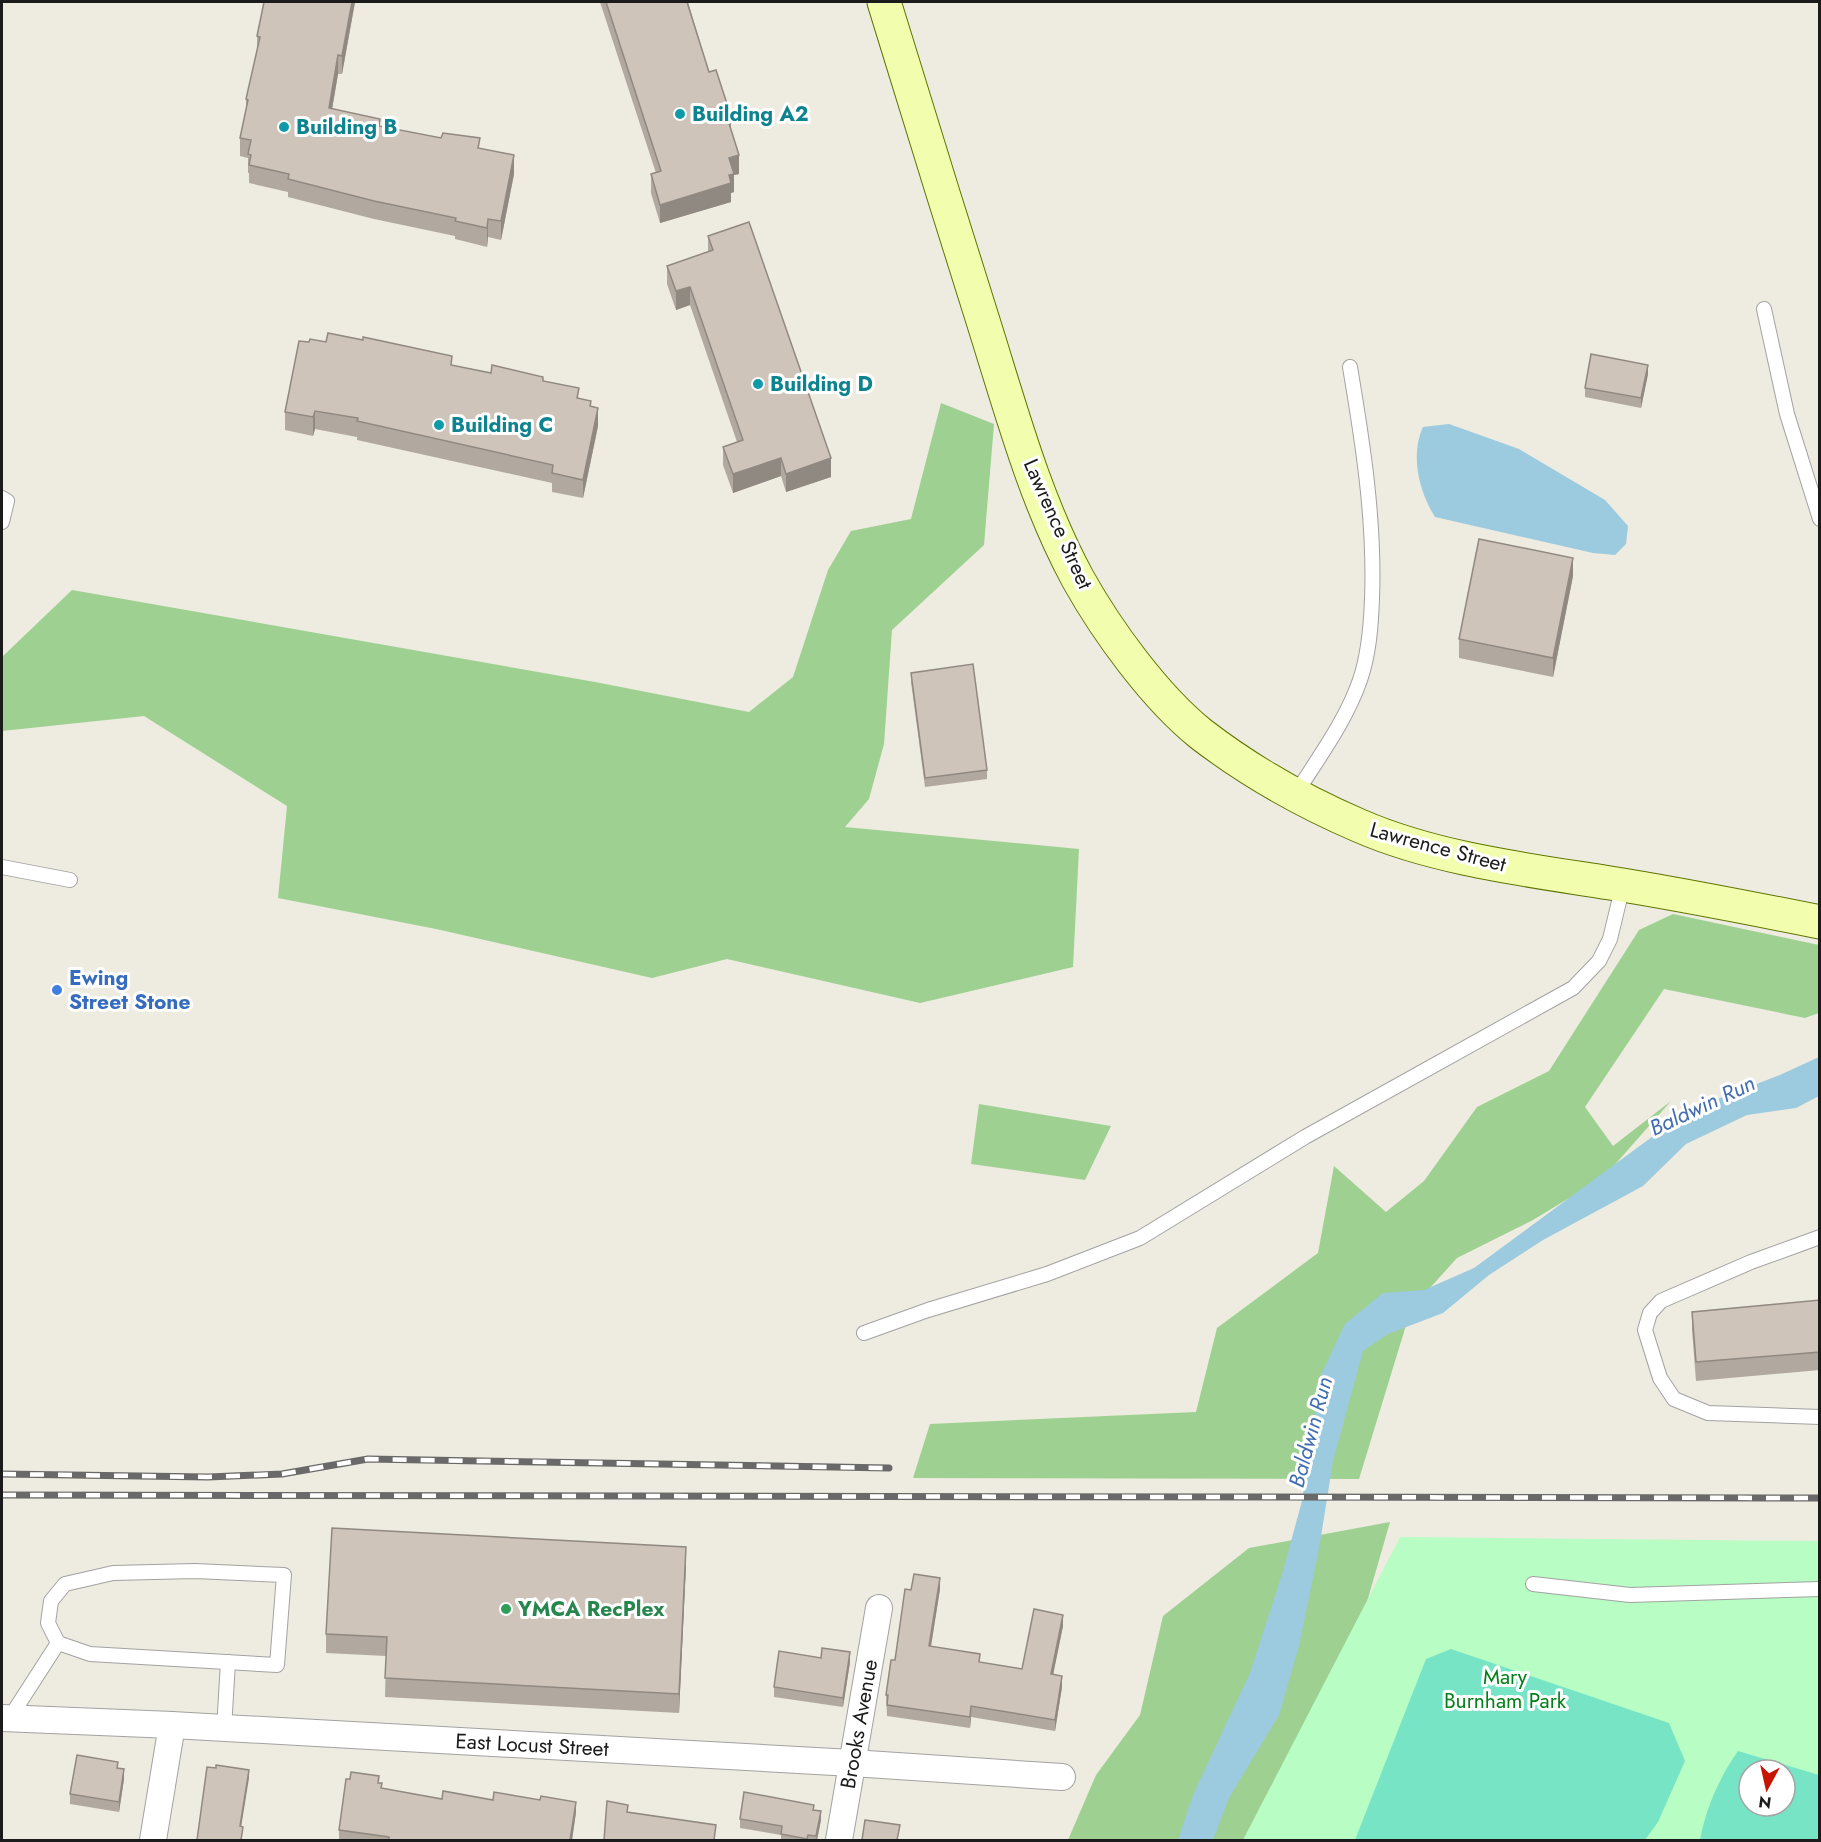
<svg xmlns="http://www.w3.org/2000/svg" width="1821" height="1842" viewBox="0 0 1821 1842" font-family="Jost,sans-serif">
  <rect width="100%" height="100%" fill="#eeebe0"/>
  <g fill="#9ed191">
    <polygon points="941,403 994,424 984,545 892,630 884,744 869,799 845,827 1079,849 1073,967 920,1003 727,959 652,978 436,929 278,898 287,806 144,716 2,731 2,657 72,590 595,682 749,712 793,677 828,570 851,531 911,519"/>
    <polygon points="1673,914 1819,945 1819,1013 1805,1018 1664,989 1585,1107 1613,1146 1671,1101 1604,1177 1533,1220 1457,1258 1411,1309 1359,1479 913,1478 930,1424 1196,1412 1217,1328 1318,1253 1334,1166 1386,1212 1424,1181 1477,1107 1549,1071 1639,930"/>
    <polygon points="979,1104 1111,1126 1085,1180 971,1164"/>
    <polygon points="1390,1522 1350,1661 1259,1840 1068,1840 1096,1775 1140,1715 1163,1616 1249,1548"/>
  </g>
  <path fill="#b8fdc4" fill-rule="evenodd" d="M1400 1537 1819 1541V1840H1243ZM1749 1770H1785V1806H1749Z"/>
  <g fill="#77e4c5" fill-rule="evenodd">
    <polygon points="1451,1649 1669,1723 1685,1761 1658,1822 1645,1840 1355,1840 1426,1659"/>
    <path d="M1738 1751 1819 1775V1840H1700C1706 1808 1719 1778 1738 1751ZM1749 1770H1785V1806H1749Z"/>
  </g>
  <g fill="#9ccadf">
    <path d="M1449 424 1519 449 1605 500 1628 526 1626 544 1615 555 1593 553 1435 517C1419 492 1410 455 1423 427Z"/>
    <polygon points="1819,1057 1819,1096 1796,1108 1747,1115 1686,1144 1643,1186 1543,1240 1489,1275 1443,1313 1388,1334 1363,1351 1333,1461 1319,1549 1299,1646 1279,1715 1229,1798 1213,1840 1178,1840 1193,1795 1250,1673 1283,1571 1302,1501 1320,1377 1345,1324 1383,1293 1424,1290 1474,1268 1679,1117 1720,1098 1780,1075"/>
  </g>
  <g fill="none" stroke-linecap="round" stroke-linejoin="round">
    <defs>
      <g id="lane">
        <polyline points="1764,309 1787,414 1820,519"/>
        <polyline points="2,498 7,501 2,522"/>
        <path d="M1295 795C1318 758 1346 721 1360 680 1369 654 1371 626 1372 599 1375 521 1363 444 1350 367"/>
        <polyline points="2,867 70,880"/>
        <polyline points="1820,1237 1751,1262 1661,1301 1650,1313 1645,1330 1660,1378 1674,1399 1708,1413 1820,1417"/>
        <polyline points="864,1333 928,1310 1047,1274 1140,1238 1305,1137 1573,988 1599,961 1610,939 1623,885"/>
        <polygon points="195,1571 284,1575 277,1665 90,1654 58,1643 48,1623 51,1601 65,1584 113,1573"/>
        <polyline points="1533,1584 1630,1595 1820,1589"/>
        <polyline points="9,1719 58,1643"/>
        <polyline points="224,1729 228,1662"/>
      </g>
      <g id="street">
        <polyline points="2,1718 172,1725 852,1763 1062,1777"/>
        <polyline points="153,1840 172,1725"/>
        <polyline points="839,1840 879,1608"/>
      </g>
      <path id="secondary" d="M884 2C917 109 950 217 984 324 1011 410 1035 500 1078 579 1107 631 1155 697 1201 734 1249 771 1304 802 1360 826 1436 859 1528 870 1610 883 1680 894 1750 908 1820 922"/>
    </defs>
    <use href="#lane" stroke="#a2a2a2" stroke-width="16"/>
    <use href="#street" stroke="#a2a2a2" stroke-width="28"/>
    <use href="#secondary" stroke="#5d7500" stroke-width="35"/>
    <use href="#lane" stroke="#fff" stroke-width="14"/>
    <use href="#street" stroke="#fff" stroke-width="26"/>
    <use href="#secondary" stroke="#f2feae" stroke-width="33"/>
    <defs>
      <g id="rail">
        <polyline points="2,1474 208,1477 282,1474 368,1459 889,1468"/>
        <polyline points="2,1495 1820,1498"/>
      </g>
    </defs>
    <use href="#rail" stroke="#696969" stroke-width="7"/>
    <use href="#rail" stroke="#fff" stroke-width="4.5" stroke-dasharray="14" stroke-linecap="butt"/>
  </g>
  <g fill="#b1a99f">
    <polygon points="355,2 342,74 338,74 332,109 380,126 480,149 514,174 501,240 488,237 487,247 455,239 455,236 374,219 288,197 288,192 249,183 249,173 248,173 248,158 240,156 240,138 246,110 246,99 257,51 257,36"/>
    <polygon points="600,2 688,2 709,72 731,131 739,174 734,175 734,192 731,193 731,202 660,223 651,193 651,174 656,173"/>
    <polygon points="708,236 831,477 786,492 781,476 733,493 723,465 723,447 737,442 690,305 676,310 667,284 667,266 708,252"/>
    <polygon points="452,365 491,373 543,381 579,398 591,406 598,426 583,498 552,492 552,483 357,440 357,437 315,429 313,436 285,430 285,412"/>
    <polygon points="1648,374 1641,408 1585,397 1585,388"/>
    <polygon points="1573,576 1553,677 1459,658 1459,639"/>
    <polygon points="911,673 987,770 987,779 925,787 911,682"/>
    <polygon points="1820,1300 1820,1370 1696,1381 1692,1330 1692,1312"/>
    <polygon points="686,1565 679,1713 385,1697 386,1656 326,1653 326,1634"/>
    <polygon points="940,1589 931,1647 980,1662 1022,1669 1063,1626 1053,1674 1062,1687 1055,1731 971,1717 970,1728 887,1716 886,1695 911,1590"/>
    <polygon points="850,1662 843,1707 774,1697 774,1687"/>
    <polygon points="118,1768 124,1779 119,1812 70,1804 70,1794"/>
    <polygon points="350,1779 379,1783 382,1788 442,1799 493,1800 576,1812 572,1840 339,1840 339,1830"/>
    <polygon points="814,1810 821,1820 817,1840 781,1840 781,1835 740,1828 740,1819"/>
  </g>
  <g fill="#908982">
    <polygon points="352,2 355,2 342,74 342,56"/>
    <polygon points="338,55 338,74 329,127 329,108"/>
    <polygon points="731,116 731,134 727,117"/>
    <polygon points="514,155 514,174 501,240 501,221"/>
    <polygon points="739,155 739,174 734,175 734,192 731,193 731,202 660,223 660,205 729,158"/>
    <polygon points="488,219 488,237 487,247 487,228"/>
    <polygon points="690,287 690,305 676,310 676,291"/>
    <polygon points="1648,365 1648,374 1641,408 1641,398"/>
    <polygon points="598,408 598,426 583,498 583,480"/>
    <polygon points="315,411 315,429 313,436 313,417"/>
    <polygon points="781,458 781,476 733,493 733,474"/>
    <polygon points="831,458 831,477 786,492 786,474"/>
    <polygon points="1573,558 1573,576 1553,677 1553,658"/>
    <polygon points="686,1547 686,1565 679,1713 679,1694"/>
    <polygon points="940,1578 940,1589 929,1657 929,1646"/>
    <polygon points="1063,1615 1063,1626 1051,1685 1051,1674"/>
    <polygon points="850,1652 850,1662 843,1707 843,1698"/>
    <polygon points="1062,1676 1062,1687 1055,1731 1055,1720"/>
    <polygon points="971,1706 971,1717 970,1728 970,1717"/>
    <polygon points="124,1769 124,1779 119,1812 119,1802"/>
    <polygon points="249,1770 249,1778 240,1834 240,1826"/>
    <polygon points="576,1802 576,1812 572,1840 570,1840"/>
    <polygon points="821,1811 821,1820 817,1840 816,1840"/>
  </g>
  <g fill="#cec4b9" stroke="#908982" stroke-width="1.5">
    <polygon points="264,2 352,2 342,56 338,55 329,108 380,119 379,126 441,138 443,133 480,138 478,148 514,155 501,221 488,219 487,228 455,221 456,218 374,201 288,179 289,174 249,165 251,155 248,154 251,140 240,138 248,100 246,99 260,37 257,36"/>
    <polygon points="606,2 687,2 709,72 716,70 731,116 727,117 739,155 729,158 734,174 729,175 731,183 660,205 651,174 661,171"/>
    <polygon points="749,222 831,458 786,474 781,458 733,474 723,447 743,440 690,287 676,291 667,266 713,250 708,236"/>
    <polygon points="328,333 363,340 363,337 452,356 451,365 491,373 492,365 543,377 543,381 579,388 577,398 591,401 590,406 598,408 583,480 552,473 553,465 357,421 358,418 315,411 313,417 285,412 299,341 309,342 310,339 326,342"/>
    <polygon points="1591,354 1648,365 1641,398 1585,388"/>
    <polygon points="1479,539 1573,558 1553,658 1459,639"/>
    <polygon points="973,664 987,770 925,778 911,673"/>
    <polygon points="1820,1300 1820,1352 1696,1362 1692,1312"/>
    <polygon points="332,1528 686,1547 679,1694 385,1678 387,1637 326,1634"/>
    <polygon points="914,1574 940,1578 929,1646 980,1654 979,1662 1022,1669 1034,1609 1063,1615 1051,1674 1062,1676 1055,1720 971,1706 970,1717 887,1705 888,1695 886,1695 891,1660 895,1660 905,1589 911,1590"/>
    <polygon points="822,1648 850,1652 843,1698 774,1687 779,1651 821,1658"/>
    <polygon points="77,1755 118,1762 117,1768 124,1769 119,1802 70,1794"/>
    <polygon points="216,1765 249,1770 240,1826 243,1827 241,1840 197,1840 207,1767 216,1768"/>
    <polygon points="351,1772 379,1776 378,1783 382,1783 381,1788 442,1799 443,1791 493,1800 494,1792 540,1800 541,1796 576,1802 570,1840 389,1840 389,1837 339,1830 346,1779 350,1779"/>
    <polygon points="744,1792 814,1805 813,1810 821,1811 816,1836 808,1835 807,1839 781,1834 782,1826 740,1819"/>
    <polygon points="607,1801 628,1805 627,1812 716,1825 714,1840 604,1840"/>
    <polygon points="865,1820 900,1825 897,1840 862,1840"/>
  </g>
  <g fill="#0f9aa8" stroke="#fff" stroke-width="2">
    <circle cx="680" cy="114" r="6"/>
    <circle cx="284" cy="127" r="6"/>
    <circle cx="758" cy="384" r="6"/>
    <circle cx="439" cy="425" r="6"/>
  </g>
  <circle fill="#3f7fe0" stroke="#fff" stroke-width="2" cx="57" cy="990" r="6"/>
  <circle fill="#2e9e5b" stroke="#fff" stroke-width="2" cx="506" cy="1609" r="6"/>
  <g text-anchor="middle" stroke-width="6" stroke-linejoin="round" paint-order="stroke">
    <g font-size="21" font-weight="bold" fill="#0d838f" stroke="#fff" text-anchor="start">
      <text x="692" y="121">Building A2</text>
      <text x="296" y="134">Building B</text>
      <text x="770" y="391">Building D</text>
      <text x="451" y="432">Building C</text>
    </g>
    <g font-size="21" fill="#1b1b1b" stroke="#fff">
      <text transform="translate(1058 524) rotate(66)" y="7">Lawrence Street</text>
      <text transform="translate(1438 847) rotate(15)" y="7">Lawrence Street</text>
      <text transform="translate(859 1724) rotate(-80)" y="7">Brooks Avenue</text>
      <text transform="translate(532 1745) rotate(3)" y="7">East Locust Street</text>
    </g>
    <g font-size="21" font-weight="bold" fill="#366cbe" stroke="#fff" text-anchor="start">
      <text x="69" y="985">Ewing<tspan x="69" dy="24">Street Stone</tspan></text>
    </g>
    <g font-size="21" font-weight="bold" fill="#27864d" stroke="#fff" text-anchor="start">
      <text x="518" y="1616">YMCA RecPlex</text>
    </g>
    <g font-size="21" fill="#03801a" stroke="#fff">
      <text x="1505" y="1684">Mary<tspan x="1505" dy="24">Burnham Park</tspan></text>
    </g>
    <g font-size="22" font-style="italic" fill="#426eb1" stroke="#fff">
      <text transform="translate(1702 1105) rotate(-25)" y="8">Baldwin Run</text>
      <text transform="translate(1310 1432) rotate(-75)" y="8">Baldwin Run</text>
    </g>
  </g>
  <rect width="1821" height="1842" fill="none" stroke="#1b1b1b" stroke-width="6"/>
  <g transform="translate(1767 1788) rotate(188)"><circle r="28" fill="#ffffff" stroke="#a4a4a4" stroke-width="1.5"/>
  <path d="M0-4.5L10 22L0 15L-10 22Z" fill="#c71400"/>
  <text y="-9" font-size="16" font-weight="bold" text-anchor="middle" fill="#1b1b1b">N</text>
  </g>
</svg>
